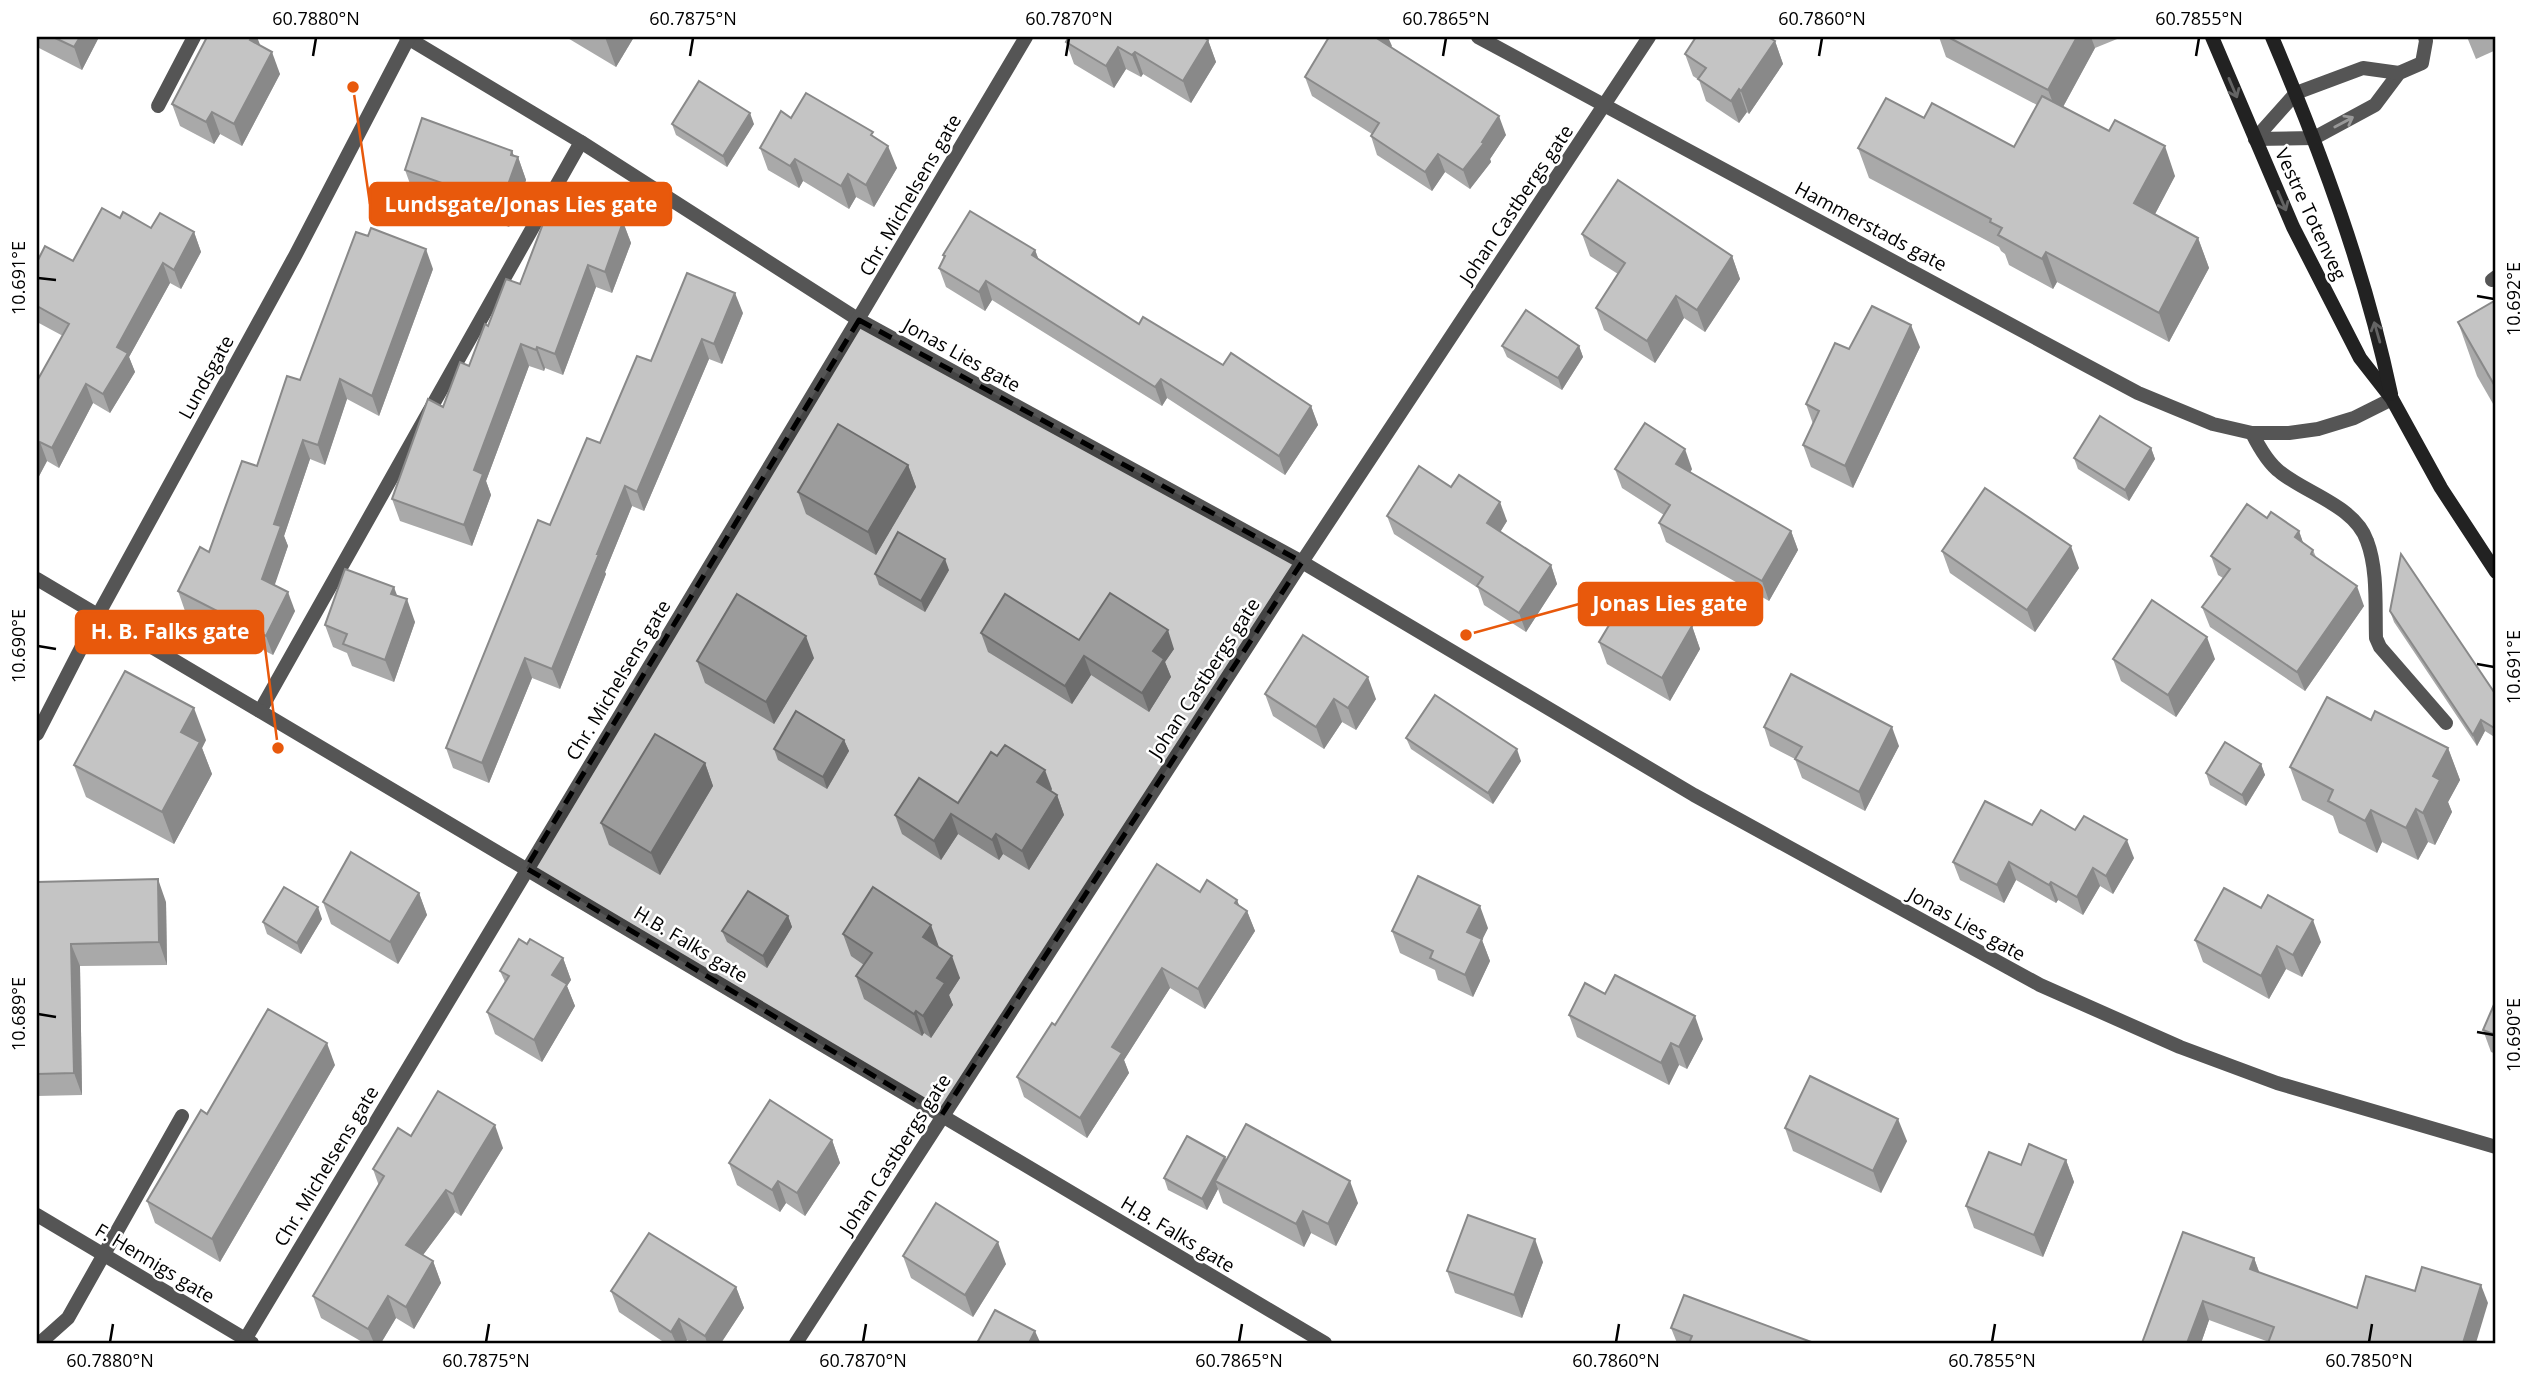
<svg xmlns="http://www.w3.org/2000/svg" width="2533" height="1380" viewBox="0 0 2533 1380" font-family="'Open Sans',sans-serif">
  <rect width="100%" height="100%" fill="#fff"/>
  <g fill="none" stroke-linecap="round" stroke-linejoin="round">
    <g stroke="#555" stroke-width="14">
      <polyline points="158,106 194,37"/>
      <polyline points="2255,139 2314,138 2375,105 2399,73 2422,63 2426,41 2425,37"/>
      <polyline points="2255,139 2296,93 2363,68 2399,73"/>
      <polyline points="2492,280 2496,277"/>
      <path d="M2252 433C2259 447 2268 463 2280 472 2307 494 2355 506 2367 541 2378 570 2375 607 2376 638L2380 647 2446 723"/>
      <polyline points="260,711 581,142"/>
      <polyline points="40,1343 68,1318 182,1116"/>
    </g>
    <g stroke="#555" stroke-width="14">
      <polyline points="406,37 581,142 859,320 1302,562 1694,795 2040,985 2180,1047 2277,1083 2496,1147"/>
      <polyline points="1478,37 2080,362 2138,393 2213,424 2252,433 2289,433 2318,429 2354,418 2392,399"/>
      <polyline points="37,579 1325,1343"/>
      <polyline points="37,734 98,615 295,256 409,37"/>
      <polyline points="37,1215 252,1343"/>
      <path d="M243 1343C502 906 768 474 1026 37"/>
      <polyline points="796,1343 1302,562 1649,37"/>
    </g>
    <g stroke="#222" stroke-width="14">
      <polyline points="2212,37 2293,227 2360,358 2392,399 2441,488 2496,572"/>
      <path d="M2272 37C2321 152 2365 271 2391 394"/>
    </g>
  </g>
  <g fill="#a9a9a9">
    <polygon points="37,37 99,37 82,70 37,47"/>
    <polygon points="566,37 634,37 616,67"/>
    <polygon points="1329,37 1388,37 1391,47 1506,135 1490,159 1491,162 1470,189 1445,172 1432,191 1377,155 1371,136 1372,134 1312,96 1305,77"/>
    <polygon points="1939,37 2122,37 2095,48 2063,107 2175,176 2155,214 2198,238 2209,268 2169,342 2057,282 2053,289 2009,265 2005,254 2001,251 1999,247 1869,178 1858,148 1924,118 2014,147 2037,105 1946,57"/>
    <polygon points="2467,37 2496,37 2496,50 2476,59"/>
    <polygon points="1208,40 1216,62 1191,103 1143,74 1141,77 1126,69 1114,88 1074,64 1066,42"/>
    <polygon points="1775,41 1783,64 1749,114 1747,112 1739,123 1706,101 1699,80 1693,76 1685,54"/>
    <polygon points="260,45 280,74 242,146 220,134 214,144 180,126 172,104"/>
    <polygon points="791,118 874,138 897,168 874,207 856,197 849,209 803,181 799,188 768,170 760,148"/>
    <polygon points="672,124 754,124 727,167 676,135"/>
    <polygon points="512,151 514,156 518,157 526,180 509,227 413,192 405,170"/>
    <polygon points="120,218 151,228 194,232 201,252 181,289 170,283 129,357 135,372 110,413 93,403 59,468 47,461 37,480 37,381 63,336 37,322 37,262 73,261"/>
    <polygon points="623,222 631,243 612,293 596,287 563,375 545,368 544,371 529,366 486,481 491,495 472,546 400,521 392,499 443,407 469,366 488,326 520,284"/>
    <polygon points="1582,234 1732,256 1740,279 1705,332 1684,318 1655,363 1604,330 1596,308 1618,274 1590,256"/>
    <polygon points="1035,250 1039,260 1139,324 1223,365 1311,406 1318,425 1285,475 1167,398 1162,406 992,300 985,311 946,287 939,268 944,258 943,255"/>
    <polygon points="433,269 379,416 347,399 325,465 310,459 284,536 288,546 274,585 295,611 273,655 185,611 178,591 209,552 257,466"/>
    <polygon points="2496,300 2496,409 2477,376 2458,322"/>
    <polygon points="743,313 722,364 709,359 644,511 632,506 605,572 606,574 560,689 532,678 489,783 453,768 446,748 550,525 651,361"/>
    <polygon points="1502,346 1579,346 1583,357 1562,390 1507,357"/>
    <polygon points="1920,347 1853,488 1811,467 1803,445 1813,424 1806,404 1849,349"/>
    <polygon points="2151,448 2155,459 2129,501 2078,469 2074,458"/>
    <polygon points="908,465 916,487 876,555 806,514 798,492"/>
    <polygon points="1615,469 1692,469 1690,473 1791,531 1798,550 1769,601 1666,542 1659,523 1664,515 1622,488"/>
    <polygon points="1451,487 1507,521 1500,532 1551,565 1557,584 1526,632 1484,605 1478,588 1394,534 1387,516"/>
    <polygon points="2267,518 2299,531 2303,543 2313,550 2316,557 2364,606 2305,691 2210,627 2202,607 2223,578 2218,575 2211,556"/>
    <polygon points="1942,551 2079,568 2035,632 1950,573"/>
    <polygon points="949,570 925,612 879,585 875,574"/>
    <polygon points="397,596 415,622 394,682 352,666 347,653 333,647 325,625"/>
    <polygon points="2390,611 2496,695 2496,738 2485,731 2477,746 2394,622"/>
    <polygon points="1692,626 1700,649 1670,701 1607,664 1599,642"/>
    <polygon points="981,633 1079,640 1174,649 1165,662 1171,677 1149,712 1091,675 1072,704 988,652"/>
    <polygon points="814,658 774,724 705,683 697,661"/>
    <polygon points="2113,659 2215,659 2176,717 2121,681"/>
    <polygon points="1265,694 1376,699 1356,730 1342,722 1324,749 1273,716"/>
    <polygon points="2371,720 2448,748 2460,780 2448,802 2452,812 2435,845 2428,842 2418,860 2382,842 2377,853 2339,833 2333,816 2302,800 2290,767"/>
    <polygon points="1764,727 1899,746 1865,811 1802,778 1795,759 1770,746"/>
    <polygon points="1406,738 1521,761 1493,804 1411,749"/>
    <polygon points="206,740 202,748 212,774 174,844 86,797 74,765"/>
    <polygon points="844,740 849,751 827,789 778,760 774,749"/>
    <polygon points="705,763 713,786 660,875 609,845 601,823"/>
    <polygon points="2261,764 2265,775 2246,806 2210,785 2206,773"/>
    <polygon points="1052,789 1051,791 1057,795 1064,815 1029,870 1003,854 999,860 958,834 941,860 902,834 895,815 958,803"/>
    <polygon points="2032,825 2075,830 2134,858 2113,894 2100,886 2083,915 2058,900 2056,903 2016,880 2004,903 1960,880 1953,862"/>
    <polygon points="37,882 166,902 167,965 80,966 82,1095 37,1096"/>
    <polygon points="1200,892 1237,900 1239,905 1247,911 1255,931 1205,1009 1170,988 1124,1060 1129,1073 1087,1138 1024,1097 1017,1077 1055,1025"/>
    <polygon points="419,893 427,915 398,964 331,924 323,902"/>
    <polygon points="788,916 792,927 767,968 727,942 722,931"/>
    <polygon points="322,919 301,954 267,934 263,922"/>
    <polygon points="1488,928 1482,940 1490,961 1473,997 1438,980 1435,970 1400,953 1392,931"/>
    <polygon points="843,934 939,947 960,978 949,995 953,1005 931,1038 924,1033 922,1036 864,999 856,976 864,965 851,956"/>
    <polygon points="2195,940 2321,942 2302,977 2286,969 2269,999 2203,962"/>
    <polygon points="527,944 563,958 571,980 567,986 575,1006 542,1062 495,1034 487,1012 505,982 500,971"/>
    <polygon points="1605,994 1703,1039 1687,1069 1679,1065 1669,1085 1577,1037 1569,1015"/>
    <polygon points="2496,1000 2496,1054 2491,1052 2483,1030"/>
    <polygon points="335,1065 220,1262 155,1223 147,1201 207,1114"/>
    <polygon points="1785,1128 1907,1141 1881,1193 1793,1151"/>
    <polygon points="411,1136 503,1148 461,1216 455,1212 423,1255 433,1261 441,1283 414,1329 396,1318 381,1343 364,1343 321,1318 313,1296 379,1186 373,1169"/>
    <polygon points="832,1140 840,1163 805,1216 786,1203 780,1212 737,1185 729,1163"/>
    <polygon points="1225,1157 1226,1160 1358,1203 1336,1246 1311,1233 1304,1247 1223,1203 1218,1189 1207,1210 1168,1190 1164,1178"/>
    <polygon points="2066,1160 2074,1182 2043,1257 1974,1228 1966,1206 2021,1165"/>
    <polygon points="903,1256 1006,1264 973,1317 911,1278"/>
    <polygon points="2254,1258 2259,1272 2357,1308 2415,1291 2488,1303 2269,1342 2209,1320 2201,1343 2142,1343"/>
    <polygon points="1543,1262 1522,1318 1455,1293 1447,1271"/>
    <polygon points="736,1287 744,1308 721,1343 692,1343 687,1340 685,1343 665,1343 619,1312 611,1291"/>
    <polygon points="1671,1328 1814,1343 1677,1343"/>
  </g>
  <g fill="#898989">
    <polygon points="80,37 99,37 82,70 74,47"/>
    <polygon points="252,37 257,37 263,52 250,40"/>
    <polygon points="605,37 634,37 616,67"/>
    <polygon points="1379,37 1388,37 1392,46 1385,58 1378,39"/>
    <polygon points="2077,37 2091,37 2095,48 2058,116 2048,90"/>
    <polygon points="1208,40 1216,62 1191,103 1183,81"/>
    <polygon points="1775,41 1783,64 1749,114 1741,91"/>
    <polygon points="1118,47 1126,69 1114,88 1106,66"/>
    <polygon points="272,52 280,74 242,146 234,124"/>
    <polygon points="1135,52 1143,74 1141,77 1132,55"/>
    <polygon points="1739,89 1747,112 1739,123 1731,101"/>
    <polygon points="212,112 220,134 214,144 206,122"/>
    <polygon points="750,113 754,124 727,167 723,156"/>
    <polygon points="1499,116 1506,135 1490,159 1491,162 1470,189 1463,170"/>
    <polygon points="888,146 897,168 874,207 866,185"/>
    <polygon points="2165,146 2175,176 2145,233 2134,203"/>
    <polygon points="512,151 516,162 518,157 526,180 509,227 501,204"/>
    <polygon points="1438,154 1445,172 1432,191 1425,172"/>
    <polygon points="795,159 803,181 799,188 790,166"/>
    <polygon points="848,174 856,197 849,209 841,186"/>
    <polygon points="623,222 631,243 612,293 605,272"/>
    <polygon points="194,232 201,252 181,289 174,270"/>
    <polygon points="2198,238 2209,268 2169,342 2159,313"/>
    <polygon points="426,249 433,269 379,416 372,396"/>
    <polygon points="1035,250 1042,269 1032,255"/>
    <polygon points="2046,252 2057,282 2053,289 2042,259"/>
    <polygon points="1732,256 1740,279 1705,332 1697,310"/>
    <polygon points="163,263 170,283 129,357 135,372 110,413 103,394 117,347"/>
    <polygon points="588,265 596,287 563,375 555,354"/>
    <polygon points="986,281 992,300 985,311 979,292"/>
    <polygon points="735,293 743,313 722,364 714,344"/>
    <polygon points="1676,296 1684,318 1655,363 1647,341"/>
    <polygon points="1911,325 1920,347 1853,488 1845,466"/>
    <polygon points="702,339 709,359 644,511 637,492"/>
    <polygon points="521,344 529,366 486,481 491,495 472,546 464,525 474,470"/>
    <polygon points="1579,346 1583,357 1562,390 1558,378"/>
    <polygon points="537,347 545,368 544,371 536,350"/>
    <polygon points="340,379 347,399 325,465 318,445"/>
    <polygon points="1161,379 1167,398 1162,406 1155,387"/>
    <polygon points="86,384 93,403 59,468 52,448"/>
    <polygon points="1311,406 1318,425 1285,475 1279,456"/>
    <polygon points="303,440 310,459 284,536 288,546 270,599 262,579 274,524"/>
    <polygon points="40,442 47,461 37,480 37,448"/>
    <polygon points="2151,448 2155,459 2129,501 2125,490"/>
    <polygon points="1685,449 1692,469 1683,484 1676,464"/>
    <polygon points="908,465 916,487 876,555 868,532"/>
    <polygon points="625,486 632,506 605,572 606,574 560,689 552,669 597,554"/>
    <polygon points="1500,502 1507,521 1494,542 1487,523"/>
    <polygon points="1791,531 1798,550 1769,601 1762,581"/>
    <polygon points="2299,531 2306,551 2295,537"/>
    <polygon points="2071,546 2079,568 2035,632 2027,610"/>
    <polygon points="945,559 949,570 925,612 921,601"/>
    <polygon points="1551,565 1557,584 1526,632 1519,613"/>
    <polygon points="2357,586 2364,606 2305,691 2297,672"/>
    <polygon points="394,587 402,609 391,594"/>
    <polygon points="288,592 295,611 273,655 266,636"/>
    <polygon points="407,599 415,622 394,682 385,660"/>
    <polygon points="1692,626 1700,649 1670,701 1662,678"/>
    <polygon points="1168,630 1174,649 1165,662 1171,677 1149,712 1142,693 1153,651"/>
    <polygon points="806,636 814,658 774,724 766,702"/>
    <polygon points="2207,637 2215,659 2176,717 2168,695"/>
    <polygon points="1084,656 1091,675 1072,704 1065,686"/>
    <polygon points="525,658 532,678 489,783 482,763"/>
    <polygon points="1368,677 1376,699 1356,730 1348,708"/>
    <polygon points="1334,699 1342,722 1324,749 1316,727"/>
    <polygon points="194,708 206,740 202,748 212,774 174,844 162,812 181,732"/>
    <polygon points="2481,720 2485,731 2477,746 2473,735"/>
    <polygon points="1892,727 1899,746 1865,811 1859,792"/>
    <polygon points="844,740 849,751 827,789 823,777"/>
    <polygon points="2448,748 2460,780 2448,802 2452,812 2435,845 2423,813 2433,776"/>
    <polygon points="1517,749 1521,761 1493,804 1488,793"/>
    <polygon points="705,763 713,786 660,875 651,853"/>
    <polygon points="2261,764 2265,775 2246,806 2242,795"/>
    <polygon points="1045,770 1052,789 1044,801 1037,782"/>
    <polygon points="1057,795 1064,815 1029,870 1022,851"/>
    <polygon points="2416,809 2428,842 2418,860 2406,828"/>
    <polygon points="2371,810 2382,842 2377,853 2365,821"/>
    <polygon points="951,814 958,834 941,860 934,841"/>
    <polygon points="996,834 1003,854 999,860 992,840"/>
    <polygon points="2127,840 2134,858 2113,894 2106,876"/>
    <polygon points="2009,862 2016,880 2004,903 1997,885"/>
    <polygon points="2093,868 2100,886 2083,915 2077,897"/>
    <polygon points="158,879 166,902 167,965 159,942"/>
    <polygon points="2051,882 2058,900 2056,903 2049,885"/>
    <polygon points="419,893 427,915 398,964 390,942"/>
    <polygon points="1237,900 1243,917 1247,911 1255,931 1205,1009 1198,989"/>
    <polygon points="1480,906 1488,928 1482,940 1490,961 1473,997 1465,975 1467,932"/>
    <polygon points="318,907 322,919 301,954 297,943"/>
    <polygon points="788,916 792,927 767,968 763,956"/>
    <polygon points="2313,920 2321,942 2302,977 2293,955"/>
    <polygon points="931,925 939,947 923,937"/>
    <polygon points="71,944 80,966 82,1095 74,1073"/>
    <polygon points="2277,946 2286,969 2269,999 2261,976"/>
    <polygon points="952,956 960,978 949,995 953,1005 931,1038 923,1016 937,978"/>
    <polygon points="563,958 571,980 567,986 575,1006 542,1062 534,1040 552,975"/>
    <polygon points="1162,968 1170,988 1124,1060 1129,1073 1087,1138 1080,1118 1112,1047"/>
    <polygon points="916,1011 924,1033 922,1036 914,1014"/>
    <polygon points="1695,1016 1703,1039 1687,1069 1679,1047"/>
    <polygon points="327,1043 335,1065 220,1262 212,1239"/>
    <polygon points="1671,1043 1679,1065 1669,1085 1661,1063"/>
    <polygon points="1898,1119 1907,1141 1881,1193 1873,1171"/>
    <polygon points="495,1125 503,1148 461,1216 453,1194"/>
    <polygon points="832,1140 840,1163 805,1216 797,1193"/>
    <polygon points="1225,1157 1229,1169 1215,1181 1218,1189 1207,1210 1202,1199"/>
    <polygon points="2066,1160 2074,1182 2043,1257 2034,1235"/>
    <polygon points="778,1181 786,1203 780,1212 772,1190"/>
    <polygon points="1350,1181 1358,1203 1336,1246 1328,1224"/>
    <polygon points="446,1190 455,1212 414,1267 406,1245"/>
    <polygon points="1303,1211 1311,1233 1304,1247 1296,1224"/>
    <polygon points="1535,1239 1543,1262 1522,1318 1514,1295"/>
    <polygon points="998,1242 1006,1264 973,1317 965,1295"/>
    <polygon points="2254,1258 2261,1277 2250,1269"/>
    <polygon points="433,1261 441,1283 414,1329 406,1307"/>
    <polygon points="2481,1285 2488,1303 2476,1343 2463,1343"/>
    <polygon points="736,1287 744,1308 721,1343 707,1343 705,1336"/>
    <polygon points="388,1296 396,1318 381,1343 374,1343 368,1329"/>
    <polygon points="2203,1301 2209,1320 2201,1343 2187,1343"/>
    <polygon points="679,1319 687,1340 685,1343 676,1343 671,1332"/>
    <polygon points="1035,1331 1040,1342 1039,1343 1029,1343"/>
  </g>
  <g fill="#c4c4c4" stroke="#898989" stroke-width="2">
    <polygon points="53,37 80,37 74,47"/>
    <polygon points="207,37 252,37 250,40 272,52 234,124 212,112 206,122 172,104"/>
    <polygon points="1069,37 1203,37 1208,40 1183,81 1135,52 1132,55 1118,47 1106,66 1066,42"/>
    <polygon points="1329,37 1379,37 1378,39 1499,116 1482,142 1484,143 1463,170 1438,154 1425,172 1371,136 1379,123 1305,77"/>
    <polygon points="1696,37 1768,37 1775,41 1741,91 1739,89 1731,101 1698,79 1706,68 1685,54"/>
    <polygon points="1948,37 2077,37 2048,90"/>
    <polygon points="699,81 750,113 723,156 672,124"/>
    <polygon points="806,93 873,132 871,135 888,146 866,185 848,174 841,186 795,159 790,166 760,148 781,111 791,118"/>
    <polygon points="2042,96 2109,131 2115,120 2165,146 2134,203 2198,238 2159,313 2046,252 2042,259 1998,235 2002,228 1990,222 1991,219 1858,148 1886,98 1924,118 1932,103 2014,147"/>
    <polygon points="422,118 512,151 511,155 518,157 501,204 405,170"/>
    <polygon points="1618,180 1732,256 1697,310 1676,296 1647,341 1596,308 1625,263 1582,234"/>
    <polygon points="554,195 623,222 605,272 588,265 555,354 537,347 536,350 521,344 474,470 483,474 464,525 392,499 428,399 443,407 460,362 469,366 485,324 488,326 506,279 520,284"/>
    <polygon points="102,208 120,218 123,212 151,228 160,213 194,232 174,270 163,263 117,347 128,353 103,394 86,384 52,448 40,442 37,448 37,381 69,324 37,306 37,262 45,246 73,261"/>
    <polygon points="970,211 1035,250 1032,255 1139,324 1143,317 1223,365 1231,353 1311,406 1279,456 1161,379 1155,387 986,281 979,292 939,268 945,256 943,255"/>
    <polygon points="371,228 426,249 372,396 340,379 318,445 303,440 274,524 281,526 262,579 288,592 266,636 178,591 200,547 209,552 242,461 257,466 287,376 300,380 356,232 368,236"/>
    <polygon points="687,273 735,293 714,344 702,339 637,492 625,486 597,554 599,554 552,669 525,658 482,763 446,748 538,520 550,525 587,438 600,443 637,356 651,361"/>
    <polygon points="2496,300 2496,388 2458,322"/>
    <polygon points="1872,306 1911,325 1845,466 1803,445 1819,411 1806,404 1835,343 1849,349"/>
    <polygon points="1526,310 1579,346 1558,378 1502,346"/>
    <polygon points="2100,416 2151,448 2125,490 2074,458"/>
    <polygon points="1645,423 1685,449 1676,464 1791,531 1762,581 1659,523 1670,505 1615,469"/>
    <polygon points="838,424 908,465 868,532 798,492"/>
    <polygon points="1419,466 1451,487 1459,475 1500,502 1487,523 1551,565 1519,613 1477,586 1483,577 1387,516"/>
    <polygon points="1985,488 2071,546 2027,610 1942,551"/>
    <polygon points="2247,504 2267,518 2271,512 2299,531 2295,537 2313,550 2311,554 2357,586 2297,672 2202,607 2230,569 2211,556"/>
    <polygon points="898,532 945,559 921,601 875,574"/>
    <polygon points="2401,554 2496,695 2496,729 2481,720 2473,735 2390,611"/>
    <polygon points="345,569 394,587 391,594 407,599 385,660 343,644 347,634 325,625"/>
    <polygon points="1630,590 1692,626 1662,678 1599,642"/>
    <polygon points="1110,593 1168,630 1153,651 1164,659 1142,693 1084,656 1065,686 981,633 1005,594 1079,640"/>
    <polygon points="737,594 806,636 766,702 697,661"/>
    <polygon points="2152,600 2207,637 2168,695 2113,659"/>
    <polygon points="1303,635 1368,677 1348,708 1334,699 1316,727 1265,694"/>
    <polygon points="125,671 194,708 181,732 200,742 162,812 74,765"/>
    <polygon points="1791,674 1892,727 1859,792 1795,759 1802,747 1764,727"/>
    <polygon points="1435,695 1517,749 1488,793 1406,738"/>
    <polygon points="2327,697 2371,720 2375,711 2448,748 2433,776 2440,780 2423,813 2416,809 2406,828 2371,810 2365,821 2328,801 2333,790 2290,767"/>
    <polygon points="796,711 844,740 823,777 774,749"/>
    <polygon points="655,734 705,763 651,853 601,823"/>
    <polygon points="2225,742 2261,764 2242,795 2206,773"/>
    <polygon points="1005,745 1045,770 1037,782 1057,795 1022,851 996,834 992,840 951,814 934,841 895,815 919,778 958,803 991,752 997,756"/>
    <polygon points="1985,801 2032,825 2041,810 2075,830 2084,816 2127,840 2106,876 2093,868 2077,897 2051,882 2049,885 2009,862 1997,885 1953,862"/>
    <polygon points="351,852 419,893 390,942 323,902"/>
    <polygon points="1157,864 1200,892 1207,880 1237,900 1235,903 1247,911 1198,989 1162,968 1112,1047 1122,1053 1080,1118 1017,1077 1052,1023 1055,1025"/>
    <polygon points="1418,876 1480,906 1467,932 1482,939 1465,975 1430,958 1433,951 1392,931"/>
    <polygon points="158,879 159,942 71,944 74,1073 37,1074 37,882"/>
    <polygon points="284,887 318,907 297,943 263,922"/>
    <polygon points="873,887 931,925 923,937 952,956 937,978 945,983 923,1016 916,1011 914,1014 856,976 872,953 843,934"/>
    <polygon points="2224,888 2261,908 2268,895 2313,920 2293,955 2277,946 2261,976 2195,940"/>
    <polygon points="748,891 788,916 763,956 722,931"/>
    <polygon points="519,939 527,944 530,939 563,958 552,975 567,984 534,1040 487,1012 509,976 500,971"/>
    <polygon points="1615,975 1695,1016 1679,1047 1671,1043 1661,1063 1569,1015 1585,983 1605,994"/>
    <polygon points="2496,1000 2496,1035 2483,1030"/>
    <polygon points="268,1009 327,1043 212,1239 147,1201 201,1110 207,1114"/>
    <polygon points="1810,1076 1898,1119 1873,1171 1785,1128"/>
    <polygon points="438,1091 495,1125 453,1194 446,1190 406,1245 433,1261 406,1307 388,1296 368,1329 313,1296 384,1176 373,1169 398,1128 411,1136"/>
    <polygon points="770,1100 832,1140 797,1193 778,1181 772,1190 729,1163"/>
    <polygon points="1246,1124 1350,1181 1328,1224 1303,1211 1296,1224 1215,1181"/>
    <polygon points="1187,1136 1225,1157 1202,1199 1164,1178"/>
    <polygon points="2029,1144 2066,1160 2034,1235 1966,1206 1989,1152 2021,1165"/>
    <polygon points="936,1203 998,1242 965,1295 903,1256"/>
    <polygon points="1468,1215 1535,1239 1514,1295 1447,1271"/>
    <polygon points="2183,1232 2254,1258 2250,1269 2357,1308 2366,1276 2415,1291 2422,1267 2481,1285 2463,1343 2268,1343 2274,1327 2203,1301 2187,1343 2142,1343"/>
    <polygon points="649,1233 736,1287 705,1336 679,1319 671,1332 611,1291"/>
    <polygon points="1684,1295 1814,1343 1689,1343 1692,1336 1671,1328"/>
    <polygon points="995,1310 1035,1331 1029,1343 977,1343"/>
  </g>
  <defs><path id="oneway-shaft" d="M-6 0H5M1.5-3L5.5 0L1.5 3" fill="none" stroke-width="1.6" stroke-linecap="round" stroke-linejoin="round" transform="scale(1.75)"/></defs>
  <g stroke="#646464">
    <use href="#oneway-shaft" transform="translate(2233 88) rotate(67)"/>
    <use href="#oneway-shaft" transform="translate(2282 201) rotate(67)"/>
    <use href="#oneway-shaft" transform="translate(2377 332) rotate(-106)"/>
  </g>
  <use stroke="#999" href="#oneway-shaft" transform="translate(2344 122) rotate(-28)"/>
  <path fill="#000" fill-opacity="0.2" stroke="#000" stroke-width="5" stroke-dasharray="14 9" stroke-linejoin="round" d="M859 320 1302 562 941 1116 526 868Z"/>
  <path fill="none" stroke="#000" stroke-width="2.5" d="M313 56 316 38M690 56 693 38M1066 56 1069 38M1443 56 1446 38M1819 56 1822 38M2196 56 2199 38M38 278 56 280M2477 296 2494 299M38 646 56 649M2477 664 2494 667M38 1014 56 1017M2477 1032 2494 1035M110 1342 113 1324M486 1342 489 1324M863 1342 866 1324M1239 1342 1242 1324M1616 1342 1619 1324M1992 1342 1995 1324M2369 1342 2372 1324"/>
  <g text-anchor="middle" stroke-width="5" stroke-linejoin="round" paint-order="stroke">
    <g font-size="19" fill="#000" stroke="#fff">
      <text transform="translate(910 195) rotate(-60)" y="7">Chr. Michelsens gate</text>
      <text transform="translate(1516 204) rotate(-56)" y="7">Johan Castbergs gate</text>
      <text transform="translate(2311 214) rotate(65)" y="7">Vestre Totenveg</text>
      <text transform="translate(1871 226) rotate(28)" y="7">Hammerstads gate</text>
      <text transform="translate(962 355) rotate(29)" y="7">Jonas Lies gate</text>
      <text transform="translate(206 377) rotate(-61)" y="7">Lundsgate</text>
      <text transform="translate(1204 678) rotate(-57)" y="7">Johan Castbergs gate</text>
      <text transform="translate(618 680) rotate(-59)" y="7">Chr. Michelsens gate</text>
      <text transform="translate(1967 924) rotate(29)" y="7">Jonas Lies gate</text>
      <text transform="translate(691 944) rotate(31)" y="7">H.B. Falks gate</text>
      <text transform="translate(895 1154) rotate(-57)" y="7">Johan Castbergs gate</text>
      <text transform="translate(326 1166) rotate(-59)" y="7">Chr. Michelsens gate</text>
      <text transform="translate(1178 1234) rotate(31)" y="7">H.B. Falks gate</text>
      <text transform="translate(155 1263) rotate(31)" y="7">F. Hennigs gate</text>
    </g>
  </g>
  <path fill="none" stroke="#e8590c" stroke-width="2.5" d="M353 87L370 204M1466 635L1579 604M278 748L263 632"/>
  <g fill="#e8590c" stroke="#fff" stroke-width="2.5">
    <circle cx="353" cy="87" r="7"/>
    <circle cx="1466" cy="635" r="7"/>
    <circle cx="278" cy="748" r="7"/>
  </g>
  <g fill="#e8590c" stroke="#e8590c" stroke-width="2.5">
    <rect x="370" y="183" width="301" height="42" rx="7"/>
    <rect x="1579" y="583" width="183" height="42" rx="7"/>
    <rect x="76" y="611" width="187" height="42" rx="7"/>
  </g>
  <g font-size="21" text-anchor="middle" font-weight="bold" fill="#fff">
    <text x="521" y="212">Lundsgate/Jonas Lies gate</text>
    <text x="1670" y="611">Jonas Lies gate</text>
    <text x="170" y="639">H. B. Falks gate</text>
  </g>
  <rect width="2533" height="1380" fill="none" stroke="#ffffff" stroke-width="77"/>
  <rect x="38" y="38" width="2456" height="1304" fill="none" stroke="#000" stroke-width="2.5"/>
  <g font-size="18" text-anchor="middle" fill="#000">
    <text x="316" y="25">60.7880°N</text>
    <text x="693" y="25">60.7875°N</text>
    <text x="1069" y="25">60.7870°N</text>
    <text x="1446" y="25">60.7865°N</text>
    <text x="1822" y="25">60.7860°N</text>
    <text x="2199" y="25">60.7855°N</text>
    <text transform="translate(19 278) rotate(-90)" y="6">10.691°E</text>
    <text transform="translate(2514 299) rotate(-90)" y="6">10.692°E</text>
    <text transform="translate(19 646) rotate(-90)" y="6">10.690°E</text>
    <text transform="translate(2514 667) rotate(-90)" y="6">10.691°E</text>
    <text transform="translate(19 1014) rotate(-90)" y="6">10.689°E</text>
    <text transform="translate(2514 1035) rotate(-90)" y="6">10.690°E</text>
    <text x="110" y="1367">60.7880°N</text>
    <text x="486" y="1367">60.7875°N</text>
    <text x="863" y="1367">60.7870°N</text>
    <text x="1239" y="1367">60.7865°N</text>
    <text x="1616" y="1367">60.7860°N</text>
    <text x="1992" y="1367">60.7855°N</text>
    <text x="2369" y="1367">60.7850°N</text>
  </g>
</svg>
